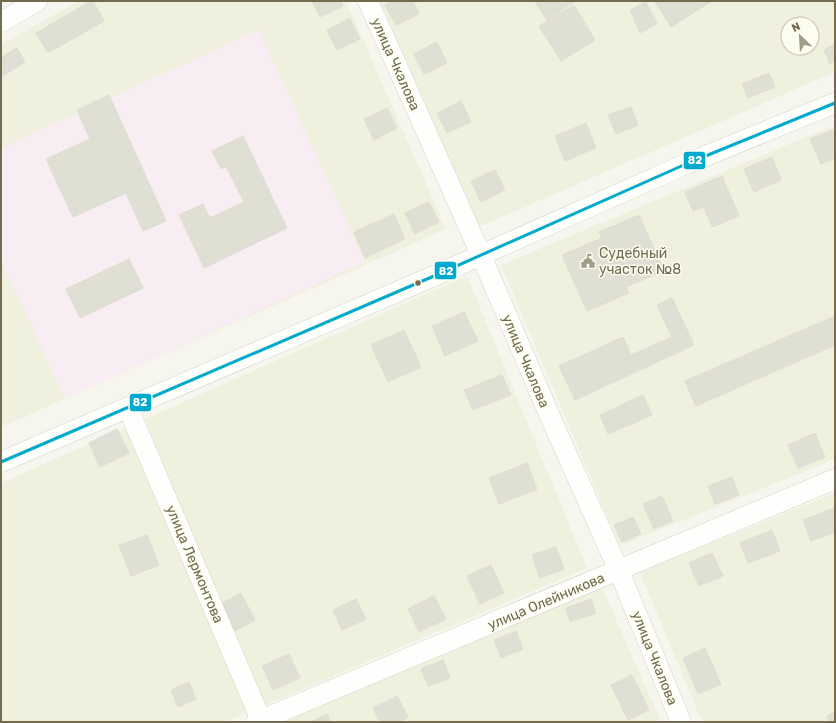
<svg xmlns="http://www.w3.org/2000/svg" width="836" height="723" viewBox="0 0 836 723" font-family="Rubik,sans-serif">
  <rect width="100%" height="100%" fill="#f6f6ee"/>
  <g fill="#f0f0df" fill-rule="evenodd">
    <polygon points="78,1 346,1 446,229 1,427 1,45"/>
    <path d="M380 1H835V72L479 227ZM788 24H812V48H788Z"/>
    <polygon points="835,125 835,459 620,546 501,265"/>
    <polygon points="467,276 587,568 225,722 1,722 1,483"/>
    <polygon points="835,493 835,722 702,722 640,572"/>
    <polygon points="601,585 661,722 279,722"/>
  </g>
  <polygon fill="#f7edf2" points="259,30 365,262 65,399 1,260 1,148"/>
  <g fill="#e0dfd4" stroke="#deddd1">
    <polygon points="91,1 93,1 104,21 48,53 36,33"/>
    <polygon points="312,1 341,1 343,6 320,17"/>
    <polygon points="393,1 413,1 419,14 396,25 385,5"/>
    <polygon points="535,1 575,1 547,20"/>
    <polygon points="655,1 712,1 671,27"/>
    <polygon points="646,2 657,24 640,33 630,10"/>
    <polygon points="574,5 595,40 561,61 539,26"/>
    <polygon points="350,18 360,39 337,50 327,30"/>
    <polygon points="437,42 447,63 424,74 414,54"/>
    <polygon points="835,44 835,61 830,64 824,50"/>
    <polygon points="17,48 25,62 1,77 1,57"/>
    <polygon points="769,73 775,87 748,98 742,84"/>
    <polygon points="109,95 166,221 143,231 126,193 73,217 46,159 90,139 77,110"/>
    <polygon points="461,101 471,122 447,133 437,113"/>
    <polygon points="631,107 638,125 616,134 608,115"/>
    <polygon points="387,108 397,128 374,140 364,119"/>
    <polygon points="586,123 596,148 565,161 555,136"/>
    <polygon points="835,129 835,158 821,164 810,139"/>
    <polygon points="243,136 287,228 204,268 179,215 203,204 210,218 244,202 226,166 221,169 212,151"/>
    <polygon points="772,157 781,180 754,192 744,169"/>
    <polygon points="495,170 505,190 481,202 471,181"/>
    <polygon points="722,176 739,216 712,227 704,207 693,211 685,192"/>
    <polygon points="429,202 439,222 415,234 405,213"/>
    <polygon points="394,214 405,239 365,258 354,232"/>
    <polygon points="639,215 664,271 626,287 629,293 587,311 562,255 602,238 599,232"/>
    <polygon points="129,259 143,288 80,318 66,289"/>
    <polygon points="672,298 694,345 575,400 559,366 623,337 631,355 672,337 657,305"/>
    <polygon points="464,312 478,341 445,356 432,326"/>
    <polygon points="835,316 835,345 696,406 685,381"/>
    <polygon points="404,330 421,367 388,382 371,345"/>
    <polygon points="502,375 511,395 473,410 464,390"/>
    <polygon points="643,395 652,415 608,434 600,415"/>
    <polygon points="117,429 129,453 100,467 89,443"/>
    <polygon points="815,433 825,457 798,468 788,445"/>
    <polygon points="527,463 537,489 499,504 489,478"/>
    <polygon points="732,477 739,495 715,504 708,486"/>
    <polygon points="662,496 673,521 654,529 643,504"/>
    <polygon points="834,508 835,532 811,541 803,520"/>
    <polygon points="633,517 641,534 622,542 614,525"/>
    <polygon points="772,530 780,551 748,563 740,543"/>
    <polygon points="147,535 159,565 131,576 119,545"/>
    <polygon points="556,547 564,569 540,578 532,555"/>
    <polygon points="712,553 723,576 699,586 689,563"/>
    <polygon points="491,565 504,593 480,604 467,576"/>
    <polygon points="241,593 255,620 233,632 219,605"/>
    <polygon points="434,596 446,619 419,632 408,609"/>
    <polygon points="356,599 366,619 342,630 333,610"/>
    <polygon points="591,599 596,613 570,622 566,608"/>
    <polygon points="516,631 523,649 501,658 494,640"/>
    <polygon points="705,648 721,684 698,694 683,658"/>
    <polygon points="289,654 300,678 273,690 262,666"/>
    <polygon points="443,660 450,678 428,686 421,669"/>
    <polygon points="632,675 649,710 628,720 611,685"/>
    <polygon points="189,682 196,699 178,707 171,690"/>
    <polygon points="397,696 408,717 399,722 380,722 373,708"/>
    <polygon points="835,712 835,722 830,722 827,716"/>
    <polygon points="327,714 331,722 310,722"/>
  </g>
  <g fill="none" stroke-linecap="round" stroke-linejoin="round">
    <defs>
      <g id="minor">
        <polyline points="368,1 481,255 552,421 619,571 681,722"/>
        <polyline points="1,22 37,1"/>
        <polyline points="128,408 261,720"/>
        <polyline points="1,462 434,276 686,164 835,103"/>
        <polyline points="256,722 835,479"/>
      </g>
    </defs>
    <use href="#minor" stroke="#d4d4ca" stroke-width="21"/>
    <use href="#minor" stroke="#fefefc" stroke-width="20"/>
    <defs>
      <polyline id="bus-1" points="1,462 434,276 686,164 835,103"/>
    </defs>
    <use href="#bus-1" stroke="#fcfdf0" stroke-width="6"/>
    <use href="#bus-1" stroke="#00a9ce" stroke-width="3"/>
  </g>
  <defs>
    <symbol id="civic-bare" viewBox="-9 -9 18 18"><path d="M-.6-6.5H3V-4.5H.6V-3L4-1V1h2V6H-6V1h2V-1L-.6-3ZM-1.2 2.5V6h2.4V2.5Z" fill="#a09c87" stroke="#fcfdf0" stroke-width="2.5" paint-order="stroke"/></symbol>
  </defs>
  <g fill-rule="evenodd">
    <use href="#civic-bare" x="578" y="251" width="20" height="20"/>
  </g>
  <circle fill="#726b50" stroke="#fcfdf0" stroke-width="1.5" cx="418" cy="283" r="3.5"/>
  <g text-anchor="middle" stroke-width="3" stroke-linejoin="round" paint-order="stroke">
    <g font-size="14" fill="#726b50" stroke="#fcfdf0">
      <text transform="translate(396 64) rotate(66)" y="5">улица Чкалова</text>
      <text transform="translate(526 361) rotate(67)" y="5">улица Чкалова</text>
      <text transform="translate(195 564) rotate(67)" y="5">улица Лермонтова</text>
      <text transform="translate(546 601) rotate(-23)" y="5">улица Олейникова</text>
      <text transform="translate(655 658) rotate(68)" y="5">улица Чкалова</text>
    </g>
    <g font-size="14" fill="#726b50" stroke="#fcfdf0" text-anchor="start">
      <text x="599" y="258">Судебный<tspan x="599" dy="16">участок №8</tspan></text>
    </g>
  </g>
  <g stroke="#fcfdf0" stroke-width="1.5">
    <rect x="683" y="151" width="23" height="19" rx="4" fill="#00a9ce"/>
    <rect x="434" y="261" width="23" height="19" rx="4" fill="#00a9ce"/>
    <rect x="129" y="393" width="23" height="19" rx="4" fill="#00a9ce"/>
  </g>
  <g font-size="11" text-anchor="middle" font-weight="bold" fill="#fff">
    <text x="695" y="164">82</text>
    <text x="446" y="275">82</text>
    <text x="140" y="406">82</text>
  </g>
  <rect width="836" height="723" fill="none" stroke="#726b50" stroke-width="4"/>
  <g transform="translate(800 36) rotate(335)"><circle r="19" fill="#fcfdf0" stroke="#c5c3b0"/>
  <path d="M0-3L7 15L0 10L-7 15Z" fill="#a09c87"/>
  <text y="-6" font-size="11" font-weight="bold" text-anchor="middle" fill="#726b50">N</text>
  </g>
</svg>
